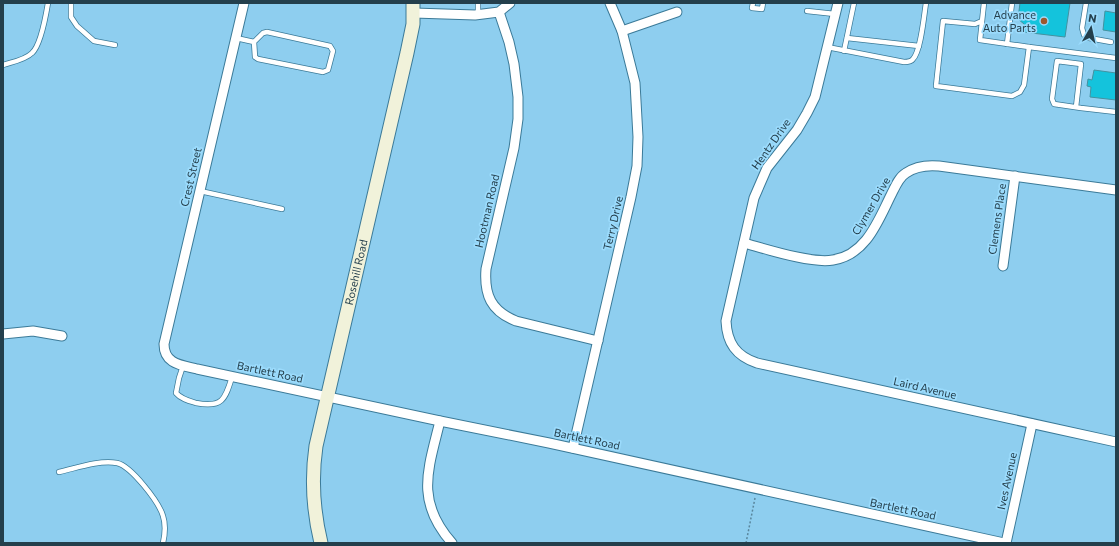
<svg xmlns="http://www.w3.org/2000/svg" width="1119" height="546" viewBox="0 0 1119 546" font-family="Commissioner,sans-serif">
  <rect width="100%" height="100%" fill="#8eceef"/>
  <g fill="#14c3dc" stroke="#4392a0">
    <polygon points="1020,3 1070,3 1065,37 1023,32 1024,24 1018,19"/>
    <polygon points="1105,11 1116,13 1116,32 1103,30"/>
    <polygon points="1094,70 1116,73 1116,100 1090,97 1091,87 1087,86 1088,79 1092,80"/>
  </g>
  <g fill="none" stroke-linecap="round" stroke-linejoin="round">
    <defs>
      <g id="lane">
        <polyline points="71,3 71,17 77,26 94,41 115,45"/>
        <polyline points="753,3 752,8 762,9 763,3"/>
        <polyline points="1086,3 1082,28 1084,35 1089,38 1111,42"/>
        <polyline points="807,11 835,14"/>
        <polyline points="478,15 478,3"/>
        <polyline points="982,21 975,24 943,21 936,86 1012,96 1020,92 1024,85 1029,47 980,40 984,3"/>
        <polyline points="236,38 254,42 255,57 258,59 323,72 328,70 333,51 330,46 267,32 263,33 254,42"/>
        <polyline points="847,38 919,46"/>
        <polyline points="1007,44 1012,3"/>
        <path d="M827 47 904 62C907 62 911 62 913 59 921 51 924 15 926 3"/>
        <polyline points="1029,47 1116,58"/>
        <polyline points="844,51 854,3"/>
        <path d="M3 65C12 62 25 60 32 53 41 45 46 15 48 3"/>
        <polyline points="1076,107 1081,64 1057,61 1052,99 1054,104 1081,108 1116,112"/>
        <polyline points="200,191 282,209"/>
        <path d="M183 366 179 378 176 393C181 399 189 401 196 403 222 408 225 400 232 377"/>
        <path d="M59 472C77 468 98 460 117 463 131 466 159 502 163 516 166 525 165 534 163 543"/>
      </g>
      <g id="street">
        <path d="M244 3 164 344C164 364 181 365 197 369L440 421 549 443 1004 543"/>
        <path d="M838 3 815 97 807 113 797 130 767 168 754 198 726 321C727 343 736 356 757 363L1116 442"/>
        <path d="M499 12 509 42 514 64 518 97V119L514 148 486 269C484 295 491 311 516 321L598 341"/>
        <polyline points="414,13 475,15 499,12 510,3"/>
        <polyline points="622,31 677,12"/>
        <path d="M744 243C766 249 812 264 833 260 866 255 878 221 891 195 895 187 899 177 906 173 916 166 928 165 939 166L1116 190"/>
        <polyline points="1003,266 1015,176"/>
        <polyline points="3,334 33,331 62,336"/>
        <path d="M440 421C428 470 415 501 452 543"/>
        <polyline points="573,448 631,197 637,166 638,137 635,83 622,31 610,3"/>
        <polyline points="1006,543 1032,424"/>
      </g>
      <g id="secondary">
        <path id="s1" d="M321 543C313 510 311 480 316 446L407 53 413 24V3"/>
      </g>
    </defs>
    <use href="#lane" stroke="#3b7a98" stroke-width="6"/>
    <use href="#street" stroke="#3b7a98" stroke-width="11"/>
    <use href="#secondary" stroke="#3b7a98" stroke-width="15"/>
    <polyline stroke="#59869d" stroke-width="1.5" stroke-dasharray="2 2" stroke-linecap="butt" points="746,543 755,498"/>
    <use href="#lane" stroke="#fff" stroke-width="4.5"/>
    <use href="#street" stroke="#fff" stroke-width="9"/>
    <use href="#secondary" stroke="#f1f2da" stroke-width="13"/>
  </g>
  <circle fill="#9d582c" stroke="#9bdbfc" stroke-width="1.5" cx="1044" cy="21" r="4"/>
  <g text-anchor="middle" stroke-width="3.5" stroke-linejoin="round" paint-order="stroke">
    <g font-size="11" fill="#243f4c" stroke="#9bdbfc" text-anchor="end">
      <text x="1036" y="19">Advance<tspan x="1036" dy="13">Auto Parts</tspan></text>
    </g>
    <g font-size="11" fill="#243f4c" stroke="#9bdbfc">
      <text transform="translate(771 144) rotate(-55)" y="4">Hentz Drive</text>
      <text transform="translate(191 177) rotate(-77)" y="4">Crest Street</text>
      <text transform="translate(871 206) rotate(-60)" y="4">Clymer Drive</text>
      <text transform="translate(487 211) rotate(-77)" y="4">Hootman Road</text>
      <text transform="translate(997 219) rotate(-82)" y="4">Clemens Place</text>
      <text transform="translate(613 223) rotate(-77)" y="4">Terry Drive</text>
      <text dy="4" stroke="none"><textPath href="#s1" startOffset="276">Rosehill Road</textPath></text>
      <text transform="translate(270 372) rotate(12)" y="4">Bartlett Road</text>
      <text transform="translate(925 388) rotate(13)" y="4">Laird Avenue</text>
      <text transform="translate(587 439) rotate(12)" y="4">Bartlett Road</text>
      <text transform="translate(1007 481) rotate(-78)" y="4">Ives Avenue</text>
      <text transform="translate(903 509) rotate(12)" y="4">Bartlett Road</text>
    </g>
  </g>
  <rect width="1119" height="546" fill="none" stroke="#243f4c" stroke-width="8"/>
  <g transform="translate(1091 28) rotate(9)" stroke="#9bdbfc" stroke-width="3" paint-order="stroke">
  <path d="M0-3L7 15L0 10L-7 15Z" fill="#243f4c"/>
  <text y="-6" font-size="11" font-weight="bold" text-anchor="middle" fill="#243f4c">N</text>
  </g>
</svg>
